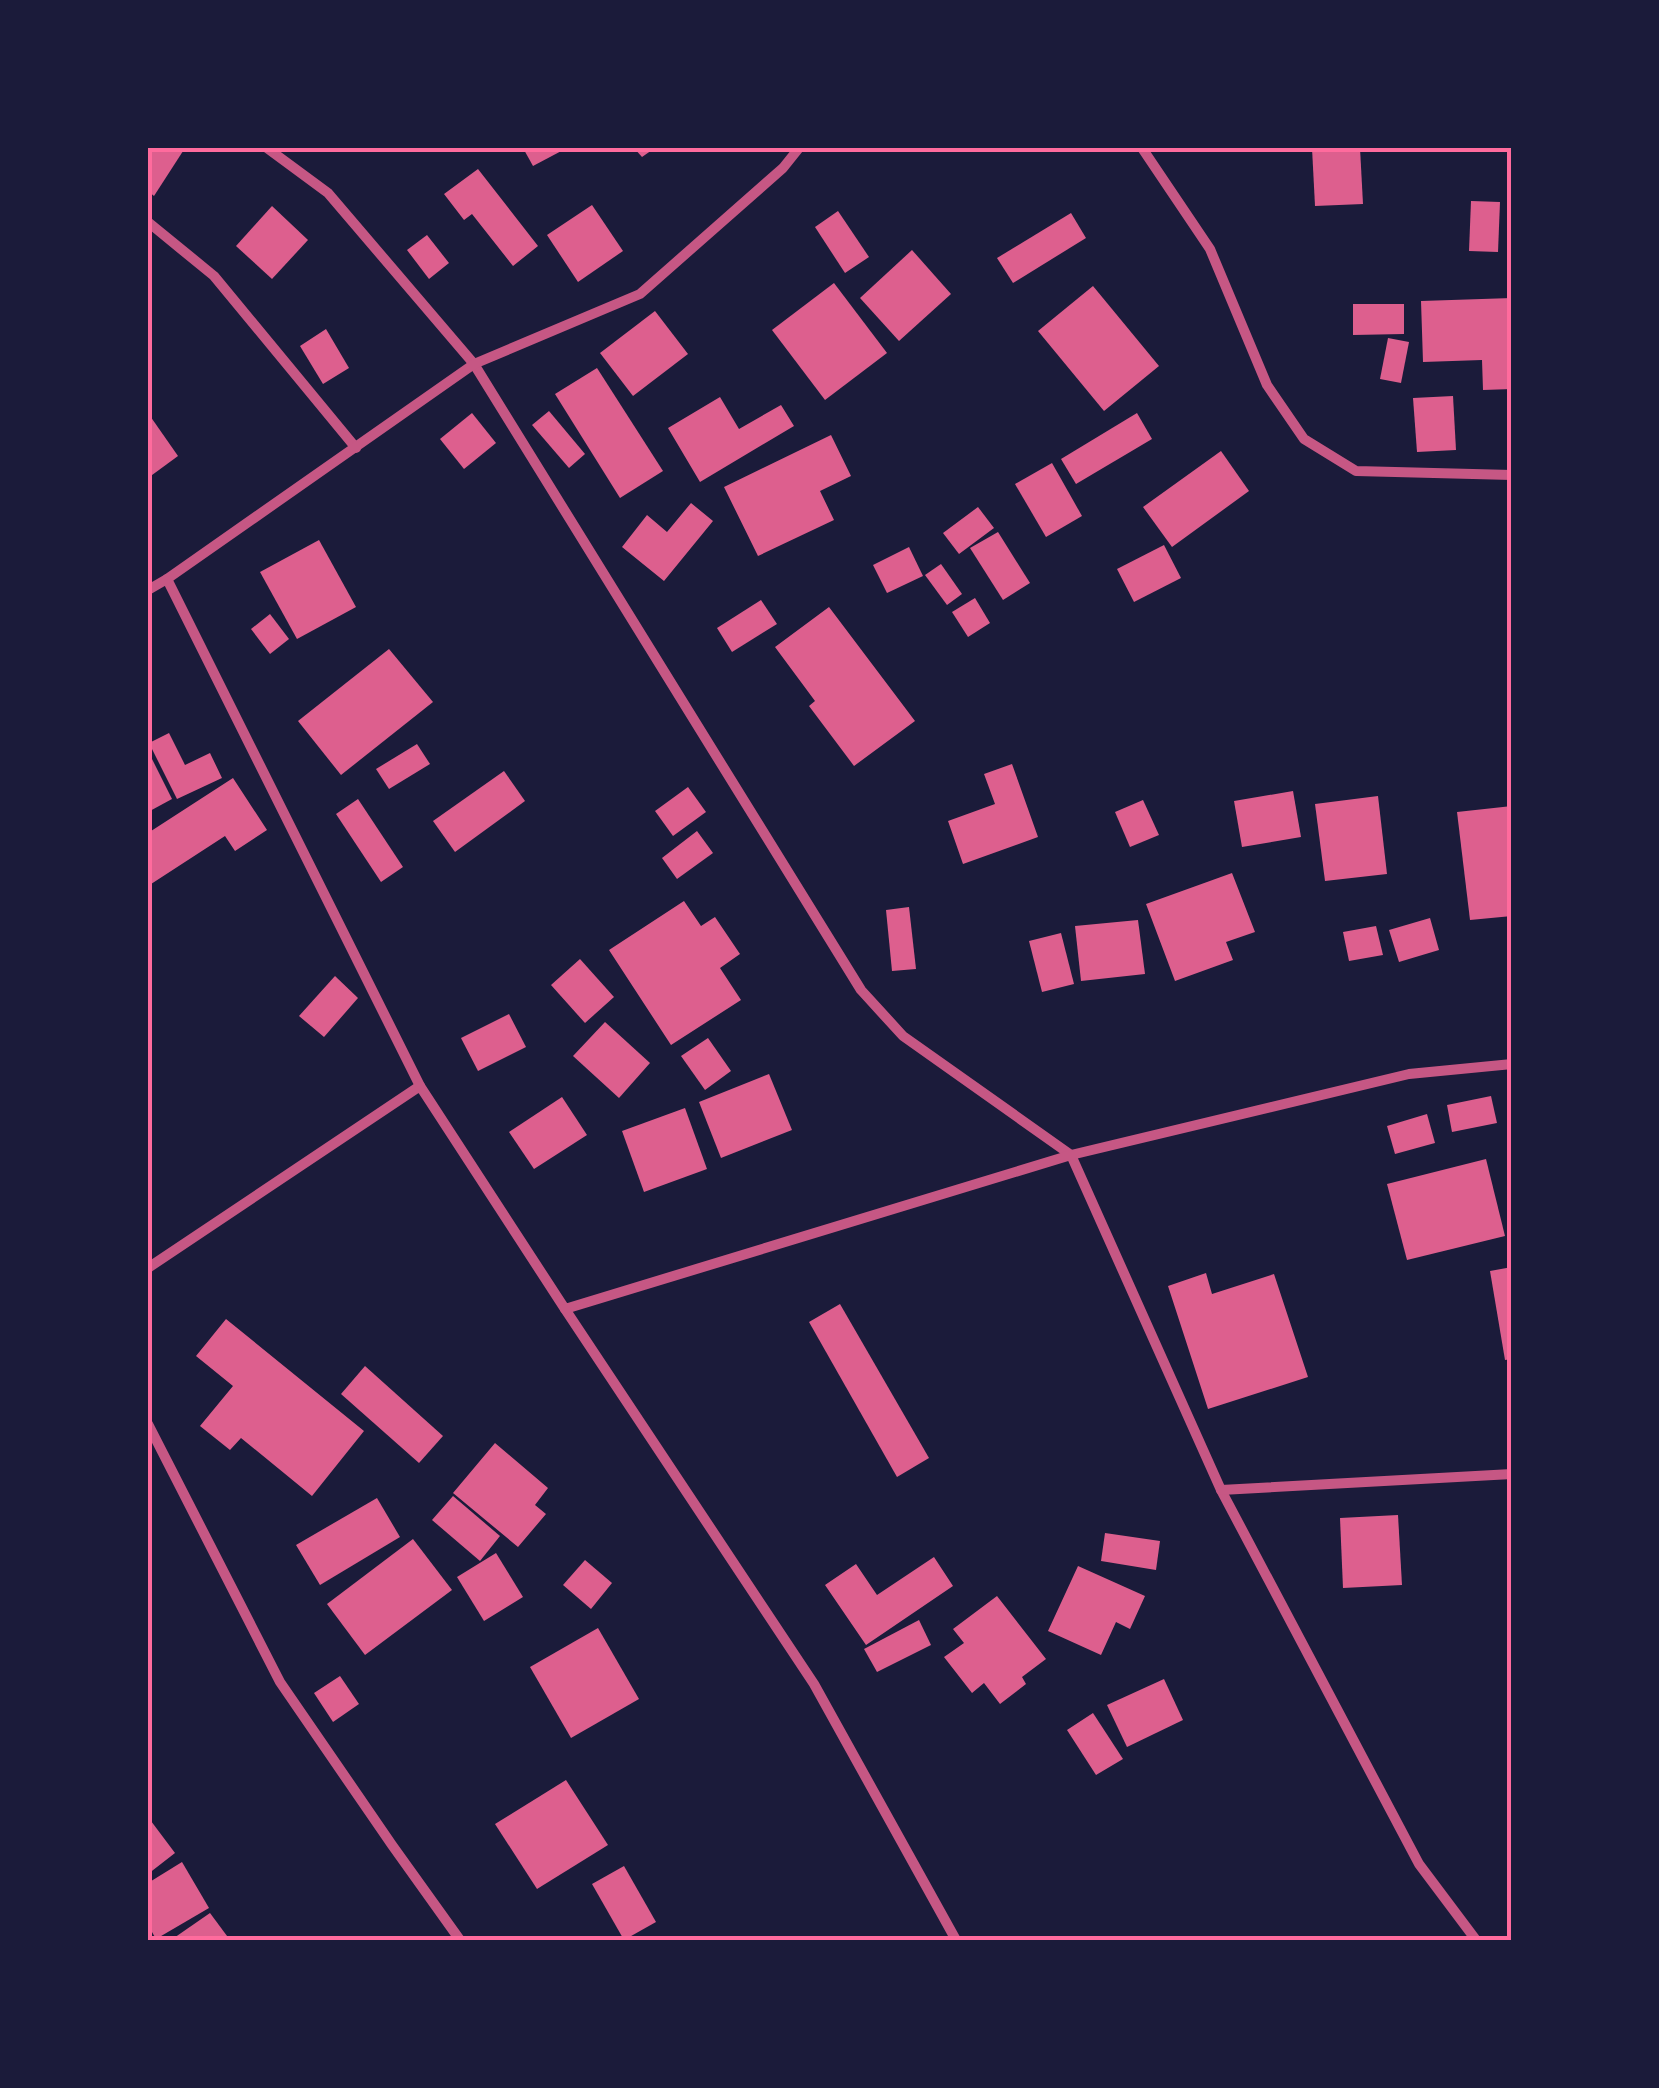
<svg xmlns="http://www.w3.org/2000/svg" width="1659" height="2088" viewBox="0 0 1659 2088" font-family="Cabin,sans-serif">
  <rect width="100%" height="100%" fill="#1b1b3a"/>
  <g fill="#dd5f8e">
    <polygon points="148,148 185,148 154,196 148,191"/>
    <polygon points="523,148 567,148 533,166"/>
    <polygon points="634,148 655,148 642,157"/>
    <polygon points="1312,148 1360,148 1363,204 1315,206"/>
    <polygon points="478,169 538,246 513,266 472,214 464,220 444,194"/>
    <polygon points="1471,201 1500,202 1498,252 1469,251"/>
    <polygon points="592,205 623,251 578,282 547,235"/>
    <polygon points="272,206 308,240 272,279 236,246"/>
    <polygon points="838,211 869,257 845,273 815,227"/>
    <polygon points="1071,213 1086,238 1013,283 997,258"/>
    <polygon points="427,235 449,263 429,279 407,250"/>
    <polygon points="912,250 951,294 899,341 860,298"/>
    <polygon points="834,283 887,353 825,400 772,330"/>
    <polygon points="1093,286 1159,366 1104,411 1038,331"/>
    <polygon points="1512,298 1512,389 1483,390 1482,360 1423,362 1421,301"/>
    <polygon points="1353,304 1404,304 1404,334 1353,335"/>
    <polygon points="655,311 688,354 633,396 600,353"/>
    <polygon points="326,329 349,368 323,384 300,346"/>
    <polygon points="1388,338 1409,342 1401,383 1380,379"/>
    <polygon points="597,368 663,471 620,498 555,394"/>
    <polygon points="1453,396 1456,450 1417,452 1413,398"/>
    <polygon points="720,397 739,429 781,405 794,426 700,482 668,428"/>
    <polygon points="549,411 585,454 569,468 532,425"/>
    <polygon points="148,413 178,456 148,478"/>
    <polygon points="472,413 496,443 464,469 440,439"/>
    <polygon points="1137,413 1152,439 1076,484 1061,459"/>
    <polygon points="831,435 851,476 820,491 834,520 758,556 724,487"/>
    <polygon points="1221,451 1249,491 1172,547 1143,507"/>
    <polygon points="1052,463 1082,516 1046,537 1015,484"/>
    <polygon points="691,503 713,521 664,581 622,547 647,515 667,532"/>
    <polygon points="978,507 994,528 959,554 943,533"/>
    <polygon points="998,532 1030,583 1003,600 970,548"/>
    <polygon points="319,540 356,607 297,639 260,572"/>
    <polygon points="1164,545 1181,578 1134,602 1117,569"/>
    <polygon points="909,547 923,576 887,593 873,565"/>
    <polygon points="941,564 962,594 947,605 925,575"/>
    <polygon points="975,598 990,623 968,637 952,612"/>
    <polygon points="761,600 777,624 732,652 717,628"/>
    <polygon points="829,607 915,721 854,766 809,706 815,701 775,647"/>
    <polygon points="270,614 289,639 270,654 251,629"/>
    <polygon points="389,649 433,702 341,775 298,721"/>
    <polygon points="169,733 185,765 210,753 222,778 177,799 149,743"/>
    <polygon points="417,744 430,764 389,789 376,769"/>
    <polygon points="148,751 172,799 148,812"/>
    <polygon points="1012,764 1038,837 963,864 948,821 995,804 984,774"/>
    <polygon points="504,771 525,801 455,852 433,821"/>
    <polygon points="233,778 267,830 235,851 225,836 148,886 148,833"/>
    <polygon points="688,787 706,812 673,836 655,811"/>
    <polygon points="1293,791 1301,837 1242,847 1234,801"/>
    <polygon points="1378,796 1387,874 1325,881 1315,804"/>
    <polygon points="358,799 403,867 381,882 336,814"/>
    <polygon points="1143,800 1159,835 1130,847 1115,812"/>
    <polygon points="1512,806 1512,916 1470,920 1457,812"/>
    <polygon points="697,831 713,853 677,879 662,858"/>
    <polygon points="1232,873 1255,932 1226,942 1233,960 1175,981 1146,904"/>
    <polygon points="684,901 701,926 715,917 740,954 720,968 741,1000 671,1045 609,950"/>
    <polygon points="909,907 916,969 892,971 886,910"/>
    <polygon points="1430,918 1439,950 1399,962 1389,930"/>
    <polygon points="1138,920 1145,974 1081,981 1075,926"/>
    <polygon points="1376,926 1383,955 1349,961 1343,932"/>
    <polygon points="1061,933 1074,984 1042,992 1029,941"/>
    <polygon points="580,959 614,997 585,1023 551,985"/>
    <polygon points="335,976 358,998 324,1037 299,1016"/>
    <polygon points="509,1014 526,1047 478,1071 461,1038"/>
    <polygon points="605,1022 650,1063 619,1098 573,1056"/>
    <polygon points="708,1038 731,1071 705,1090 681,1056"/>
    <polygon points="769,1074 792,1130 721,1158 699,1102"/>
    <polygon points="1491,1096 1497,1123 1452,1132 1447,1105"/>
    <polygon points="562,1097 587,1135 534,1169 509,1132"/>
    <polygon points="685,1108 707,1169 644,1192 622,1131"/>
    <polygon points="1427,1114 1435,1143 1395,1154 1387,1126"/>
    <polygon points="1486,1159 1505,1236 1407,1260 1387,1184"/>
    <polygon points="1512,1267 1512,1359 1505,1360 1490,1271"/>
    <polygon points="1206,1273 1212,1294 1274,1274 1308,1377 1208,1409 1168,1286"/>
    <polygon points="840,1304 929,1458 897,1477 809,1322"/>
    <polygon points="226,1319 364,1431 312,1496 241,1438 230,1450 200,1426 233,1386 196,1356"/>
    <polygon points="365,1366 443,1436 419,1463 341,1394"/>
    <polygon points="495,1443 548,1488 535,1505 546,1514 518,1547 453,1493"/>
    <polygon points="453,1496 500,1536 480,1561 432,1520"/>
    <polygon points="377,1498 400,1537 320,1585 296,1545"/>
    <polygon points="1398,1515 1402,1585 1343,1588 1340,1518"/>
    <polygon points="1105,1533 1160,1541 1156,1570 1101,1561"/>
    <polygon points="413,1539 452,1590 365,1655 327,1604"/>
    <polygon points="496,1553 523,1597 484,1621 457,1577"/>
    <polygon points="934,1557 953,1586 866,1645 825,1585 856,1564 877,1595"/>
    <polygon points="585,1560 612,1583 591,1609 563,1585"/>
    <polygon points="1078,1566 1145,1596 1130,1629 1116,1622 1101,1655 1048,1631"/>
    <polygon points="997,1596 1046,1659 1022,1677 1026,1684 1000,1704 984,1683 972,1693 944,1657 964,1643 953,1629"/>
    <polygon points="919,1620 931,1645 877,1672 864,1649"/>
    <polygon points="598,1628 639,1699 571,1738 530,1667"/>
    <polygon points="340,1676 359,1704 333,1722 314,1693"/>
    <polygon points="1164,1679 1183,1720 1127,1747 1107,1705"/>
    <polygon points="1093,1713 1123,1759 1096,1775 1067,1730"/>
    <polygon points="566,1780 608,1845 537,1889 495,1824"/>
    <polygon points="148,1817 175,1853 148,1874"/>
    <polygon points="182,1862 209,1908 156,1939 148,1925 148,1883"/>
    <polygon points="624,1866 656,1922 624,1940 592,1884"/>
    <polygon points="210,1913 230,1940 171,1940"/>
  </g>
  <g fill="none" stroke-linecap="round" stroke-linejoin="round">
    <g stroke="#c65784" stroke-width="10">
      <polyline points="267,148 328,193 474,364 861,990 903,1036 1071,1155 1221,1490 1419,1864 1476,1940"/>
      <polyline points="1142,148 1210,249 1267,385 1304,439 1356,471 1512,475"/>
      <polyline points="148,222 214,276 356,448"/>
      <polyline points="167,579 420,1086"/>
      <polyline points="148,590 167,579 474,364 640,294 783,168 799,148"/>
      <polyline points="148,1268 420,1086 565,1309 1071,1155 1409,1074 1512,1064"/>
      <polyline points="565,1309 814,1684 956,1940"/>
      <polyline points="148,1424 280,1682 392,1845 460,1940"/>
      <polyline points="1221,1490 1512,1474"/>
    </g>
  </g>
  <rect width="1659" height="2088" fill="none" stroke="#1b1b3a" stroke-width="300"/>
  <rect x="150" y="150" width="1359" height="1788" fill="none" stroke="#ff6b9d" stroke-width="4"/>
</svg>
